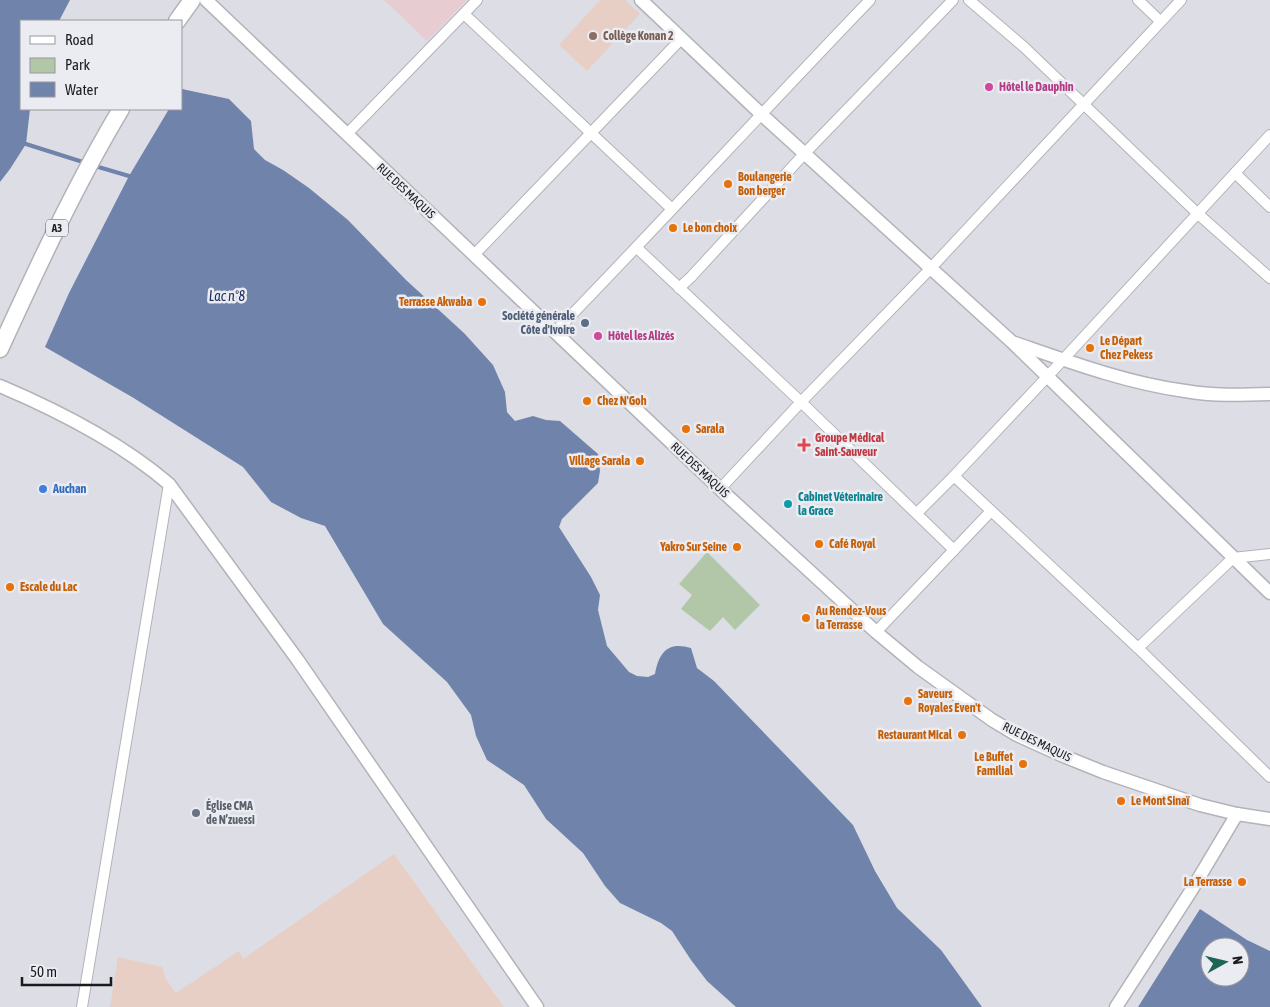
<svg xmlns="http://www.w3.org/2000/svg" width="1270" height="1007" viewBox="0 0 1270 1007" font-family="'Asap Condensed',sans-serif">
  <rect width="100%" height="100%" fill="#dddee5"/>
  <polygon fill="#e7cdd2" points="384,0 467,0 427,41"/>
  <g fill="#e7cfc6">
    <polygon points="600,0 625,0 640,14 587,71 559,45"/>
    <polygon points="394,854 504,1007 110,1007 118,957 162,967 166,979 176,993 239,951 243,959"/>
  </g>
  <polygon fill="#b2c7a8" points="707,552 760,605 735,630 723,617 710,631 681,609 692,595 679,584"/>
  <g fill="#7083ab" fill-rule="evenodd">
    <polygon points="0,0 70,0 59,21 21,21 21,109 30,109 26,144 10,169 0,182"/>
    <path d="M182 89 229 99 251 121 254 149 265 160 283 170 309 188 348 220 406 280 464 333 493 365 505 392 507 412 515 421 533 416 546 420 560 421 598 454 600 471 598 483 562 519 559 527 591 577 600 595 598 610 607 646 629 672 637 676 648 677 655 674C659 652 668 641 691 648L697 668 714 681 853 825 875 871 897 908 941 950 982 1007H736L707 981 691 960 672 931 661 923 620 903 605 886 583 853 546 819 524 785 487 760 476 736 471 715 447 682 383 624 325 526 301 518 271 502 243 467 132 397 45 347 69 293 129 176 169 109H181Z"/>
    <path d="M1200 909 1247 940 1270 951V1007H1138ZM1210 947H1240V977H1210Z"/>
  </g>
  <g fill="none" stroke-linecap="round" stroke-linejoin="round">
    <g stroke="#7083ab" stroke-width="4">
      <polyline points="26,144 86,163"/>
      <polyline points="95,166 129,176"/>
    </g>
    <defs>
      <g id="minor">
        <polyline points="969,0 1024,47 1197,213 1270,278"/>
        <polyline points="1138,0 1160,21"/>
        <polyline points="464,14 672,209"/>
        <polyline points="347,134 477,0"/>
        <polyline points="1235,173 1270,207"/>
        <polyline points="637,248 801,402 954,550"/>
        <polyline points="474,255 682,38"/>
        <polyline points="679,288 691,277 805,153 953,0"/>
        <path d="M555 332C661 223 764 110 870 0"/>
        <polyline points="954,476 1138,648 1270,777"/>
        <polyline points="720,489 801,402 930,269 1181,0"/>
        <polyline points="917,513 954,476 1047,377 1270,135"/>
        <polyline points="876,632 991,511"/>
        <polyline points="1138,648 1233,558 1270,554"/>
        <polyline points="82,1007 169,484"/>
      </g>
      <g id="tertiary">
        <polyline points="206,0 720,489 876,632 918,667 992,720 1017,735 1061,755 1103,772 1200,805 1237,814 1270,819"/>
        <polyline points="641,0 761,114 1012,342 1270,593"/>
        <path d="M1015 343C1070 362 1127 383 1185 391 1213 396 1242 395 1270 394"/>
        <path d="M0 386C59 411 120 442 169 484L297 659 537 1007"/>
        <polyline points="1116,1007 1191,891 1237,814"/>
      </g>
      <g id="trunk">
        <polyline points="177,21 192,0"/>
        <path d="M0 349C37 268 75 186 121 109"/>
      </g>
    </defs>
    <use href="#minor" stroke="#b2b3b9" stroke-width="12"/>
    <use href="#tertiary" stroke="#b2b3b9" stroke-width="15"/>
    <use href="#trunk" stroke="#b2b3b9" stroke-width="19"/>
    <use href="#minor" stroke="#fff" stroke-width="10"/>
    <use href="#tertiary" stroke="#fff" stroke-width="12"/>
    <use href="#trunk" stroke="#fff" stroke-width="16"/>
  </g>
  <circle fill="#8d6e63" stroke="#ebebf2" stroke-width="2" cx="593" cy="36" r="5"/>
  <g fill="#d1479c" stroke="#ebebf2" stroke-width="2">
    <circle cx="989" cy="87" r="5"/>
    <circle cx="598" cy="336" r="5"/>
  </g>
  <g fill="#e8710a" stroke="#ebebf2" stroke-width="2">
    <circle cx="728" cy="184" r="5"/>
    <circle cx="673" cy="228" r="5"/>
    <circle cx="482" cy="302" r="5"/>
    <circle cx="1090" cy="348" r="5"/>
    <circle cx="587" cy="401" r="5"/>
    <circle cx="686" cy="429" r="5"/>
    <circle cx="640" cy="461" r="5"/>
    <circle cx="819" cy="544" r="5"/>
    <circle cx="737" cy="547" r="5"/>
    <circle cx="10" cy="587" r="5"/>
    <circle cx="806" cy="618" r="5"/>
    <circle cx="908" cy="701" r="5"/>
    <circle cx="962" cy="735" r="5"/>
    <circle cx="1023" cy="764" r="5"/>
    <circle cx="1121" cy="801" r="5"/>
    <circle cx="1242" cy="882" r="5"/>
  </g>
  <circle fill="#5c6f8a" stroke="#ebebf2" stroke-width="2" cx="585" cy="323" r="5"/>
  <path fill="#e0444e" stroke="#ebebf2" stroke-width="2" d="M801.5 437.5h5v5h5v5h-5v5h-5v-5h-5v-5h5z"/>
  <circle fill="#3f7fe0" stroke="#ebebf2" stroke-width="2" cx="43" cy="489" r="5"/>
  <circle fill="#0f9aa8" stroke="#ebebf2" stroke-width="2" cx="788" cy="504" r="5"/>
  <circle fill="#6b7280" stroke="#ebebf2" stroke-width="2" cx="196" cy="813" r="5"/>
  <g text-anchor="middle" stroke-width="5" stroke-linejoin="round" paint-order="stroke">
    <rect fill="#ebebf2" stroke="#59595d" stroke-width="1" x="46" y="219.5" width="22" height="17" rx="4"/>
    <g font-size="11" font-weight="bold" fill="#1a1b1d">
      <text x="57" y="232">A3</text>
    </g>
    <g font-size="12" font-weight="bold" fill="#785e54" stroke="#ebebf2" text-anchor="start">
      <text x="603" y="40">Collège Konan 2</text>
    </g>
    <g font-size="12" font-weight="bold" fill="#b23c85" stroke="#ebebf2" text-anchor="start">
      <text x="999" y="91">Hôtel le Dauphin</text>
      <text x="608" y="340">Hôtel les Alizés</text>
    </g>
    <g font-size="12" font-weight="bold" fill="#c56008" stroke="#ebebf2" text-anchor="start">
      <text x="738" y="181">Boulangerie<tspan x="738" dy="14">Bon berger</tspan></text>
      <text x="683" y="232">Le bon choix</text>
      <text x="472" y="306" text-anchor="end">Terrasse Akwaba</text>
      <text x="1100" y="345">Le Départ<tspan x="1100" dy="14">Chez Pekess</tspan></text>
      <text x="597" y="405">Chez N'Goh</text>
      <text x="696" y="433">Sarala</text>
      <text x="630" y="465" text-anchor="end">Village Sarala</text>
      <text x="829" y="548">Café Royal</text>
      <text x="727" y="551" text-anchor="end">Yakro Sur Seine</text>
      <text x="20" y="591">Escale du Lac</text>
      <text x="816" y="615">Au Rendez-Vous<tspan x="816" dy="14">la Terrasse</tspan></text>
      <text x="918" y="698">Saveurs<tspan x="918" dy="14">Royales Even't</tspan></text>
      <text x="952" y="739" text-anchor="end">Restaurant Mical</text>
      <text x="1013" y="761" text-anchor="end">Le Buffet<tspan x="1013" dy="14">Familial</tspan></text>
      <text x="1131" y="805">Le Mont Sinaï</text>
      <text x="1232" y="886" text-anchor="end">La Terrasse</text>
    </g>
    <g font-size="12" fill="#1a1b1d" stroke="#ebebf2">
      <text transform="translate(406 191) rotate(43)" y="4">RUE DES MAQUIS</text>
      <text transform="translate(700 470) rotate(43)" y="4">RUE DES MAQUIS</text>
      <text transform="translate(1037 742) rotate(26)" y="4">RUE DES MAQUIS</text>
    </g>
    <g font-size="12" font-weight="bold" fill="#4e5e75" stroke="#ebebf2" text-anchor="end">
      <text x="575" y="320">Société générale<tspan x="575" dy="14">Côte d'Ivoire</tspan></text>
    </g>
    <g font-size="12" font-weight="bold" fill="#be3a42" stroke="#ebebf2" text-anchor="start">
      <text x="815" y="442">Groupe Médical<tspan x="815" dy="14">Saint-Sauveur</tspan></text>
    </g>
    <g font-size="12" font-weight="bold" fill="#366cbe" stroke="#ebebf2" text-anchor="start">
      <text x="53" y="493">Auchan</text>
    </g>
    <g font-size="12" font-weight="bold" fill="#0d838f" stroke="#ebebf2" text-anchor="start">
      <text x="798" y="501">Cabinet Véterinaire<tspan x="798" dy="14">la Grace</tspan></text>
    </g>
    <g font-size="12" font-weight="bold" fill="#5b616d" stroke="#ebebf2" text-anchor="start">
      <text x="206" y="810">Église CMA<tspan x="206" dy="14">de N’zuessi</tspan></text>
    </g>
    <g font-size="14" font-style="italic" fill="#192e61" stroke="#ebebf2">
      <text x="227" y="301">Lac n°8</text>
    </g>
  </g>
  <rect x="20" y="20" width="162" height="90" fill="#ebebf2" stroke="#97989d"/>
  <rect x="30" y="36" width="25" height="8" fill="#ffffff" stroke="#97989d"/>
  <text x="65" y="45" font-size="15" fill="#1a1b1d">Road</text>
  <rect x="30" y="58" width="25" height="15" fill="#b2c7a8" stroke="#97989d"/>
  <text x="65" y="70" font-size="15" fill="#1a1b1d">Park</text>
  <rect x="30" y="82" width="25" height="15" fill="#7083ab" stroke="#97989d"/>
  <text x="65" y="95" font-size="15" fill="#1a1b1d">Water</text>
  <g transform="translate(1225 962) rotate(82)"><circle r="24" fill="#ebebf2" stroke="#97989d"/>
  <path d="M0-4L9 19L0 12L-9 19Z" fill="#1f6456"/>
  <text y="-8" font-size="14" font-weight="bold" text-anchor="middle" fill="#1a1b1d">N</text>
  </g>
  <path d="M22 977v8h89v-8" fill="none" stroke="#1a1b1d" stroke-width="2.5"/>
  <text x="30" y="977" font-size="15" fill="#1a1b1d" stroke="#ebebf2" stroke-width="4" paint-order="stroke">50 m</text>
</svg>
